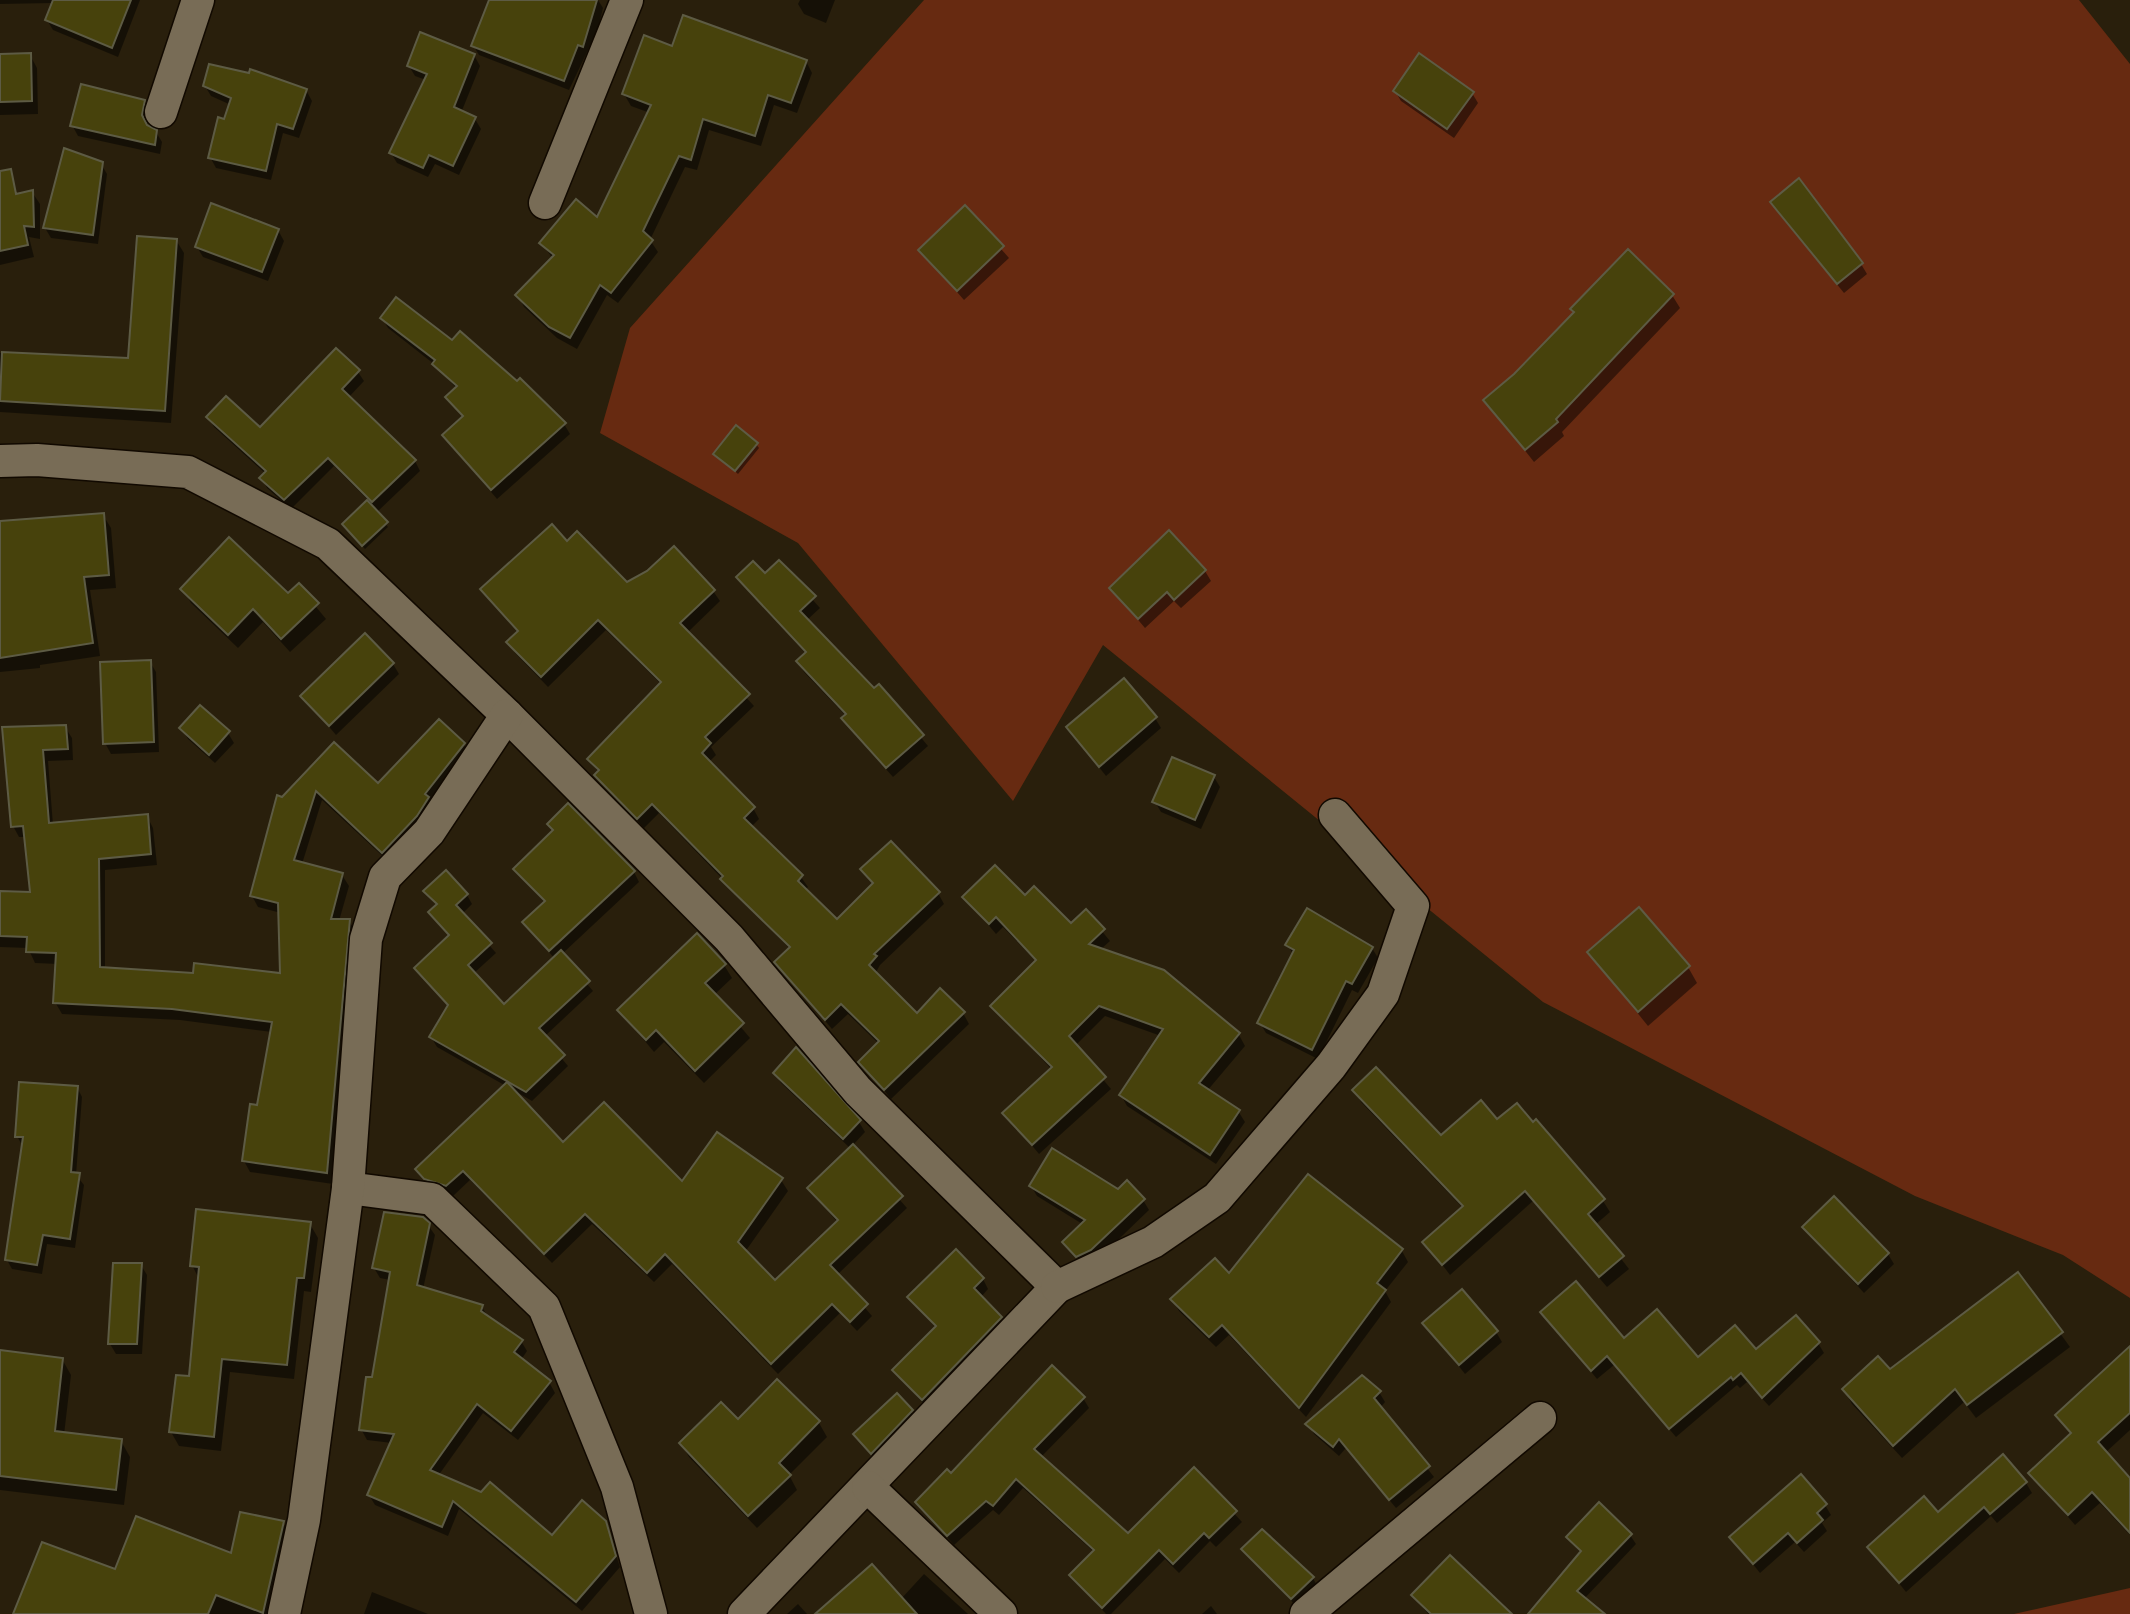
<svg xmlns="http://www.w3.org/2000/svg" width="2130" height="1614" viewBox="0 0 2130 1614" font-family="Arial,sans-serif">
  <rect width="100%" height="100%" fill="#291f0c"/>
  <g fill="#672a11">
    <polygon points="924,0 2079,0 2130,64 2130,1298 2063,1255 1915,1196 1543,1002 1103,645 1013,801 798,543 600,433 630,328"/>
    <polygon points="2130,1588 2130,1614 2014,1614"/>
  </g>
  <g fill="#0007">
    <polygon points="0,0 140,0 118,57 53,30 47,20 54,3 0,4"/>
    <polygon points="491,0 598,0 603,8 598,29 569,90 479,55 473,45"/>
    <polygon points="800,0 835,0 826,23 804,14 798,4"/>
    <polygon points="674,49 806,61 812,73 797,113 774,105 761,146 709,130 697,170 685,167 650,240 658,252 618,303 607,295 577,349 557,338 524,307 518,295 553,259 542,243 598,220 650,113 631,106 624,94"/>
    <polygon points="30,55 37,68 38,114 0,115 0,56"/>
    <polygon points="474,55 480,66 461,113 475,119 481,129 459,175 435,164 428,177 397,163 391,153 426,80 415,76 409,66"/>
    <polygon points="205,86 306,90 312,101 299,138 283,133 271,180 216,168 210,157 231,105 211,96"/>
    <polygon points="1395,91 1472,93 1478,103 1454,138 1401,101"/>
    <polygon points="144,101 150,112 147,127 156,132 162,142 160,154 78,136 72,125"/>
    <polygon points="101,164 107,174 98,244 51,238 45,228"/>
    <polygon points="32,192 40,204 40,239 29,237 34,257 0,265 0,200"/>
    <polygon points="965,208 1009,258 964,300 921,251"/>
    <polygon points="1778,212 1861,264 1867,274 1844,293"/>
    <polygon points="278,230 284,241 268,281 203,257 197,247"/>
    <polygon points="176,240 184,253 171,423 0,412 0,353 130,360"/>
    <polygon points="1672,295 1680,308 1562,432 1564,436 1534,462 1486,401 1575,314 1572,309"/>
    <polygon points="382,318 564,424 570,434 497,499 444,436 464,418 447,398 457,389 434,364 388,328"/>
    <polygon points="358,372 364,381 348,398 415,461 420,471 376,513 388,527 365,549 344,525 369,501 334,466 291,509 267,488 262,478 266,474 214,427 209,418 260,430"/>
    <polygon points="756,444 759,448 738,474 716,454"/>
    <polygon points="103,515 111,528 116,588 90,590 100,656 40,665 40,668 0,672 0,523"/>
    <polygon points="567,544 627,584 713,591 720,601 687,633 754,706 711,747 716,755 708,763 753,808 759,819 751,827 801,877 808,887 805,890 837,922 873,885 863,870 938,893 944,904 880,965 875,974 917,1016 963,1013 969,1024 891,1099 861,1062 879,1044 848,1014 832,1029 776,962 790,949 659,813 644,828 596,776 599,773 590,759 662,685 606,630 548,687 515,653 509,642 518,633 482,589"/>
    <polygon points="779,562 820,608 807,620 874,691 879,687 928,746 893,777 849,728 844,718 846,716 804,672 798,662 806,654 738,577 765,576"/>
    <polygon points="1205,571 1211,581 1181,608 1174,601 1145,628 1112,589"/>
    <polygon points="299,586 326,619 290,652 263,622 238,648 191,603 183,589 288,596"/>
    <polygon points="150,662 156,672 159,752 111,754 105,743"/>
    <polygon points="393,664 399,674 336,735 303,696"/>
    <polygon points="1155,718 1161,728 1106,776 1068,728"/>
    <polygon points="65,727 72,738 73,760 48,761 53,825 147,816 153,828 157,865 105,870 105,970 195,975 282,976 281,913 258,907 252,896 283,799 334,745 379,786 464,745 470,756 390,863 322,800 302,864 342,875 349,886 339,921 349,921 356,932 333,1184 250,1172 244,1161 259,1108 272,1032 180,1020 62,1014 55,1002 58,964 35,963 28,948 0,947 0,893 32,894 26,837 19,837 13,826 4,729"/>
    <polygon points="182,729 228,733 234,743 215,763 188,739"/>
    <polygon points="1214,777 1220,787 1201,829 1161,812 1155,802"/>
    <polygon points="549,824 634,872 639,882 562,954 593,991 544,1037 568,1066 532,1101 513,1090 563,1145 682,1184 781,1180 788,1191 745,1252 774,1283 838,1223 809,1188 851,1149 781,1083 775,1073 859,1122 865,1132 852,1146 907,1208 837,1275 872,1316 857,1331 840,1313 778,1374 672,1264 654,1282 592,1224 552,1263 470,1180 453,1196 433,1190 418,1169 506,1086 437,1047 431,1037 449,1007 416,968 450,937 430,913 437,906 426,891 467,895 472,904 462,914 496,953 473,974 503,1007 554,958 524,922 545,903 516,869 554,832"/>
    <polygon points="965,897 1025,898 1071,926 1086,912 1110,941 1100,950 1163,972 1239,1035 1245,1046 1207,1091 1238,1111 1245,1122 1216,1164 1127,1106 1121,1095 1161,1036 1105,1016 1075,1046 1111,1089 1039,1154 1005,1113 1052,1070 993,1006 1037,962 1003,927 996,934"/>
    <polygon points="1288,945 1372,948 1378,958 1358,993 1352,990 1318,1059 1266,1033 1260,1023 1294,956"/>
    <polygon points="1589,953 1688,967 1697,983 1648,1026"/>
    <polygon points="724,965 732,978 714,995 750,1038 704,1083 664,1042 654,1052 619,1010"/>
    <polygon points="77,1087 82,1097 76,1175 84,1185 75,1248 47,1244 42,1274 12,1269 7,1260 23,1147 17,1136"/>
    <polygon points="1355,1091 1441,1138 1497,1122 1603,1201 1610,1212 1595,1225 1629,1269 1607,1287 1533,1201 1450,1275 1425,1242 1463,1208 1361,1102"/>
    <polygon points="1309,1177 1402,1251 1408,1262 1385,1291 1391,1302 1306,1417 1229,1335 1216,1347 1179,1311 1173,1300 1229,1276"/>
    <polygon points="1031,1186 1119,1192 1143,1200 1149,1210 1097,1260 1084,1266 1065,1242 1084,1225 1037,1196"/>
    <polygon points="310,1224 318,1238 311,1292 304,1291 294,1379 230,1372 221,1451 179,1446 171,1432 191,1378 199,1279 192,1265"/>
    <polygon points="428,1225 435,1235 423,1289 482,1307 488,1317 521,1341 527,1351 521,1360 549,1382 555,1393 518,1440 483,1413 438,1476 553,1538 605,1522 620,1567 582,1611 459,1509 448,1536 375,1505 369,1495 392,1443 367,1440 361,1429 374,1380 390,1280 380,1278 374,1268"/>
    <polygon points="1804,1227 1888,1254 1894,1264 1864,1293"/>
    <polygon points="141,1265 147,1275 142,1354 116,1354 110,1344"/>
    <polygon points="2018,1275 2070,1347 1976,1418 1964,1402 1902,1458 1852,1404 1844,1390 1890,1372"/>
    <polygon points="983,1279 988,1289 981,1297 1007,1328 928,1409 894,1370 936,1328 910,1297"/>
    <polygon points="1543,1312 1624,1341 1698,1360 1818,1343 1824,1353 1769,1406 1747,1382 1740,1388 1737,1385 1676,1437 1614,1365 1597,1379"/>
    <polygon points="1425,1323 1496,1332 1502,1342 1465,1374"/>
    <polygon points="0,1352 62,1359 71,1375 64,1435 121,1441 130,1457 124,1505 0,1490"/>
    <polygon points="2130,1357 2130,1430 2105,1453 2130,1481 2130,1535 2100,1503 2075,1525 2031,1474 2072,1436 2058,1416"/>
    <polygon points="777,1382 819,1423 827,1437 789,1475 797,1490 757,1528 689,1457 681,1443 738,1422"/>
    <polygon points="1379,1392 1385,1402 1380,1408 1434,1477 1396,1508 1346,1448 1339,1456 1314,1434 1308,1424"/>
    <polygon points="1083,1398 1089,1408 1041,1457 1128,1536 1194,1470 1242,1522 1216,1547 1210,1541 1179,1573 1165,1559 1111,1614 1106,1614 1071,1576 1094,1552 1023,1488 999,1515 993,1510 954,1545 917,1503 951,1476"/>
    <polygon points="911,1412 917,1422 878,1462 855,1435"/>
    <polygon points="2026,1483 2032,1493 1997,1523 1991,1516 1906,1592 1870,1547 1938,1515"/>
    <polygon points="1825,1505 1831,1515 1822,1523 1827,1531 1804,1552 1795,1542 1760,1573 1732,1538"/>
    <polygon points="283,1523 289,1534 273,1614 14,1614 116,1572 232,1556"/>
    <polygon points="1262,1531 1313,1578 1318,1588 1298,1608 1243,1549"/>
    <polygon points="1630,1535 1636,1544 1584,1599 1602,1614 1531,1614 1581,1553 1568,1537"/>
    <polygon points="924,1574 968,1614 818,1614 901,1599"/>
    <polygon points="372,1592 428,1614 364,1614"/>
    <polygon points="1413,1595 1492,1614 1428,1614"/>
    <polygon points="798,1604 807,1614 787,1614"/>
    <polygon points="1211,1606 1217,1614 1202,1614"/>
  </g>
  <g fill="#47420c" stroke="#5d5b44" stroke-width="2">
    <polygon points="53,0 131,0 112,48 45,20"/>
    <polygon points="489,0 597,0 583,47 578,45 564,81 471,46"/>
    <polygon points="683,15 807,60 791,103 768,95 755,136 703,119 691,160 679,156 643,231 653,240 611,293 600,285 570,338 549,327 515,295 554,255 539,243 576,199 597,217 651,105 622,94 644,35 672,46"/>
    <polygon points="420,32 475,54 454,107 476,117 453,166 429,155 423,168 389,153 427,74 407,66"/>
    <polygon points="31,53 32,101 0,102 0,54"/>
    <polygon points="1419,53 1474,92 1447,129 1393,91"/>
    <polygon points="209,64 249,73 250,69 307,89 293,129 277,124 266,171 208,158 218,117 224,119 231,98 203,86"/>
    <polygon points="81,84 145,100 142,115 147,125 157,130 155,145 70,126"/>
    <polygon points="64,148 103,162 93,235 43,228"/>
    <polygon points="11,169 16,194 33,190 34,227 24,226 28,245 0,251 0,171"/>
    <polygon points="1799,178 1863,263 1837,284 1770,202"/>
    <polygon points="211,203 279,229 262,272 195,247"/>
    <polygon points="965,205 1004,246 957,291 918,250"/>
    <polygon points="137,236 177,239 165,411 0,401 2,352 128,358"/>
    <polygon points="1628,249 1674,294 1556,419 1558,422 1525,450 1483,400 1514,374 1574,312 1570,309"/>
    <polygon points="396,297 452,340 460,331 517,381 520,378 566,423 491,490 442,435 463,416 445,397 457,386 432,364 435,360 380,318"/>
    <polygon points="336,348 360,370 342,389 416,460 372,502 328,458 284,500 259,478 266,471 206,417 226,396 260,427"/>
    <polygon points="736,425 758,443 735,471 713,454"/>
    <polygon points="367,500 388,522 362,546 342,524"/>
    <polygon points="104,513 109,575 84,577 93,643 0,658 0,521"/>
    <polygon points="552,524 567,541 577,531 627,582 647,571 674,546 715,590 680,623 750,694 705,737 711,743 702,753 755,807 744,818 803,875 798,881 837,919 873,883 860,869 891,841 940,892 874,954 877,956 869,965 917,1013 940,988 965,1012 884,1090 858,1062 879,1041 841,1004 825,1020 774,962 790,947 720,879 723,876 652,804 637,819 594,775 599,770 587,759 661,682 598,620 541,677 506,642 518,631 480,589"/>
    <polygon points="1169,530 1206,570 1174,600 1167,592 1138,619 1109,588"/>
    <polygon points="229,537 288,593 299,583 319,603 281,639 253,609 228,635 180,589"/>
    <polygon points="779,560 816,596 800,611 874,688 879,684 924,735 886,768 841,718 846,714 796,661 806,652 736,577 753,561 765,573"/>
    <polygon points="365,633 394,663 329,726 300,696"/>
    <polygon points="151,660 154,742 103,744 100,662"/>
    <polygon points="1124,678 1157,717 1099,767 1066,727"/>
    <polygon points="200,705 230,731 209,755 179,728"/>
    <polygon points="439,719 465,743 425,794 429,797 417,816 382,853 316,791 294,860 343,873 331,919 350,919 327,1173 242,1161 250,1104 257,1105 272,1022 172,1009 53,1003 56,953 26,952 27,937 0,936 0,891 30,892 23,826 11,827 2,727 66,725 68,749 43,750 49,823 148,814 151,854 99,859 100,967 193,973 194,963 280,973 278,903 250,896 277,795 282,797 334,742 378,783"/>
    <polygon points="1172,757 1215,775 1195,820 1152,802"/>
    <polygon points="568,803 635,871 549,951 522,922 545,901 513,869 553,830 547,824"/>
    <polygon points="995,865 1025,895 1034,886 1071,923 1086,909 1105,929 1089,944 1164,970 1240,1033 1199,1083 1240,1110 1210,1155 1119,1095 1163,1029 1099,1006 1069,1036 1106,1077 1032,1145 1002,1113 1052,1067 990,1006 1036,960 996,917 989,924 962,897"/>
    <polygon points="446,870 468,894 456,905 492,943 468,965 504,1004 561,950 590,981 539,1028 565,1055 526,1092 429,1037 448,1005 414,968 449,935 428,912 437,904 423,891"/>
    <polygon points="1639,907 1690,966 1638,1012 1587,952"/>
    <polygon points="1307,908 1373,947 1352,984 1346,981 1312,1050 1257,1023 1294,950 1285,945"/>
    <polygon points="697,933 726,964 705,983 744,1023 695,1071 656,1030 646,1040 617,1010"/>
    <polygon points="796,1047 861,1120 843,1139 773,1073"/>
    <polygon points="1376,1067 1441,1135 1481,1100 1497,1119 1517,1103 1533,1122 1536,1119 1605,1199 1588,1214 1624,1256 1599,1277 1525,1191 1442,1265 1422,1242 1463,1206 1352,1090"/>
    <polygon points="19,1082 78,1086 71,1172 80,1173 70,1239 43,1235 37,1265 5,1260 23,1137 15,1137"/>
    <polygon points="507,1082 563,1142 604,1102 682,1181 717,1132 783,1178 738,1242 775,1280 838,1220 807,1188 853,1144 903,1196 830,1265 868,1304 850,1322 832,1304 771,1364 665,1254 647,1273 585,1214 544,1254 463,1171 446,1186 424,1179 415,1169"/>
    <polygon points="1052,1148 1118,1189 1127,1180 1145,1199 1091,1250 1076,1257 1062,1242 1085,1220 1029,1186"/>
    <polygon points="1308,1174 1403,1249 1377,1283 1386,1290 1299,1408 1222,1325 1209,1337 1170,1299 1215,1258 1229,1273"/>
    <polygon points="1834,1196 1889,1253 1858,1284 1802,1227"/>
    <polygon points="196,1209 311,1222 304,1278 297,1278 287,1365 222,1359 214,1437 169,1432 176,1375 189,1376 199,1267 190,1266"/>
    <polygon points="384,1212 423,1217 430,1223 417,1285 483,1305 481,1311 523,1340 514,1352 551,1381 511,1431 477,1404 430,1470 481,1492 490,1482 552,1535 582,1500 606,1521 616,1556 576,1602 453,1501 442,1527 367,1495 394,1434 359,1430 366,1377 372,1377 390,1272 372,1268"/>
    <polygon points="956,1249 984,1278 974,1288 1002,1317 922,1400 892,1370 936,1326 907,1297"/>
    <polygon points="113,1263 142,1263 137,1344 108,1344"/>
    <polygon points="2018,1272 2063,1332 1967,1405 1955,1389 1893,1446 1842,1389 1878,1356 1890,1369"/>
    <polygon points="1576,1281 1624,1338 1657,1309 1698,1357 1735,1325 1756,1349 1796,1315 1820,1342 1762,1398 1741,1373 1733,1380 1731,1377 1669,1429 1607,1356 1591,1371 1540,1312"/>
    <polygon points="1462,1289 1498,1331 1459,1365 1422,1323"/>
    <polygon points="2130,1346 2130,1413 2098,1442 2130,1478 2130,1533 2092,1492 2068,1515 2028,1473 2071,1433 2055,1415"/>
    <polygon points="0,1350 63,1358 55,1431 122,1439 116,1490 0,1476"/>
    <polygon points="1052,1365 1085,1397 1034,1449 1128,1533 1194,1467 1237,1511 1209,1538 1204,1533 1173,1564 1159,1550 1102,1608 1069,1575 1094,1550 1016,1479 993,1506 986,1501 947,1536 915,1502 947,1469 951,1473"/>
    <polygon points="1362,1375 1381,1391 1374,1398 1430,1466 1389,1500 1339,1439 1333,1447 1305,1424"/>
    <polygon points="777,1379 820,1421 779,1463 791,1475 748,1516 679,1443 721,1402 738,1419"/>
    <polygon points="897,1393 913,1410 871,1454 853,1434"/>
    <polygon points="2003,1454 2027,1482 1990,1514 1984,1507 1899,1583 1867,1547 1924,1496 1938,1512"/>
    <polygon points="1801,1474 1827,1504 1817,1513 1823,1520 1797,1543 1788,1533 1753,1564 1729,1537"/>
    <polygon points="1599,1502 1632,1534 1577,1591 1605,1614 1528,1614 1581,1551 1566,1537"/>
    <polygon points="240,1512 284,1521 263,1613 216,1595 208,1614 13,1614 42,1542 115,1569 136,1516 231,1553"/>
    <polygon points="1262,1529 1314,1577 1291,1599 1241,1549"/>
    <polygon points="1450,1555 1512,1614 1431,1614 1411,1595"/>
    <polygon points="872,1564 917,1614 815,1614"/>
  </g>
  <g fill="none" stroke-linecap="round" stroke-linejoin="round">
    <defs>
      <g id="street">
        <polyline points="161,112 198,0"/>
        <polyline points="545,203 627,0"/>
        <polyline points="0,461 37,460 188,472 328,544 507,715 729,938 858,1091 1057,1287 744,1614"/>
        <polyline points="348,1188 432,1199 544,1307 617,1487 651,1614"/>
        <polyline points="1057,1287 1153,1242 1217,1198 1331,1066 1383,994 1413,906 1335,815"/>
        <polyline points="868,1487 1001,1614"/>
        <polyline points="284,1614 304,1520 348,1188 366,939 385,877 429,832 507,715"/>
        <polyline points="1306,1614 1540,1418"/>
      </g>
    </defs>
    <use href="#street" stroke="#110900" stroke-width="35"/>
    <use href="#street" stroke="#786c56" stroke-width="32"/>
  </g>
</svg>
